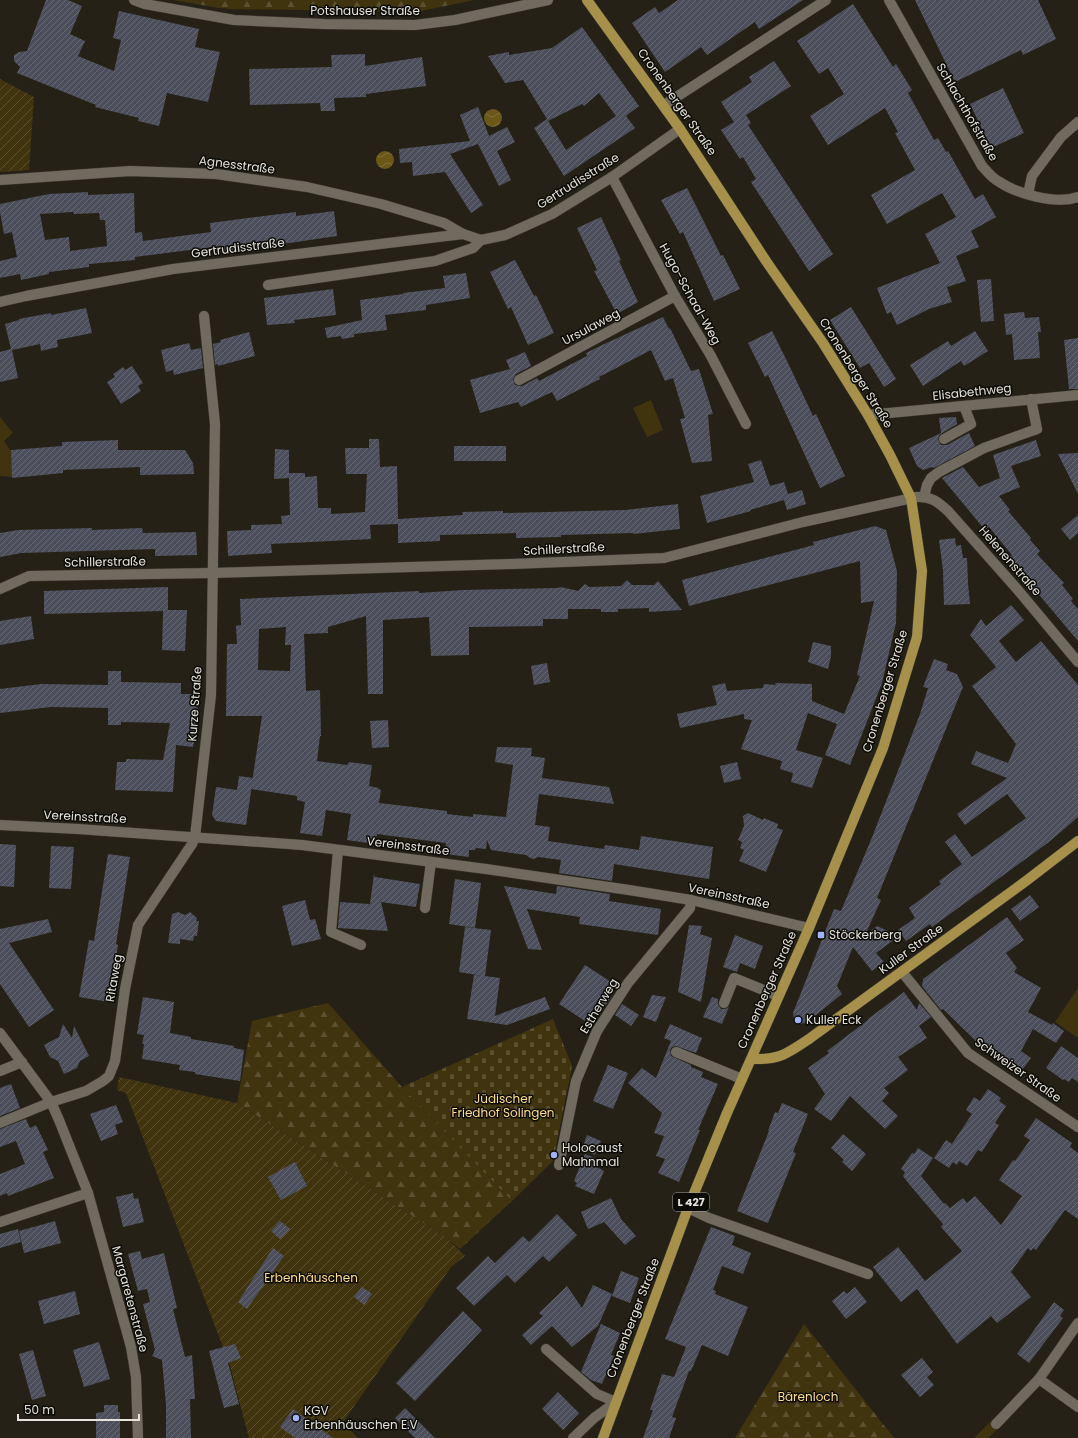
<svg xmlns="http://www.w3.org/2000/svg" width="1078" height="1438" viewBox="0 0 1078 1438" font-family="Poppins,sans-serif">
  <defs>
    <pattern id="forest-firs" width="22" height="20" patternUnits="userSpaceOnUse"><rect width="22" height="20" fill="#40340f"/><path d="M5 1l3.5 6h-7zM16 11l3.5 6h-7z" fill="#5b5131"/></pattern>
    <pattern id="cemetery-stones" width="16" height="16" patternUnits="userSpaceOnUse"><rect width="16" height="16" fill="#40340f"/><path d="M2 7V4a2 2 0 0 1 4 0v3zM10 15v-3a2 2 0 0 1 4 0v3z" fill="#5b5131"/></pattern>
    <pattern id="garden-furrows" width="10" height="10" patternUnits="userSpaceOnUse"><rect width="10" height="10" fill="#40340f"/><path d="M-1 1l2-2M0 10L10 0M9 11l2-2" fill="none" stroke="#5b5131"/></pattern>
    <pattern id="water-waves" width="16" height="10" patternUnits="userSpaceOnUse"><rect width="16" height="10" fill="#6b5717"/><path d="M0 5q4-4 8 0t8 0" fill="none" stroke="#806f38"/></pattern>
    <pattern id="building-hatch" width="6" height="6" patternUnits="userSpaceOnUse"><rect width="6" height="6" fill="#4c4f5b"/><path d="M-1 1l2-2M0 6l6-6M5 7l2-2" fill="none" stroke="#666872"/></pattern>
  </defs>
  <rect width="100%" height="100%" fill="#252116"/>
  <g fill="#40340f">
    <polygon points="651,400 663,430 647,437 633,408"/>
    <polygon points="0,417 13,433 4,441 11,451 12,477 0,476"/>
    <polygon points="1078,988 1078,1038 1055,1022"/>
    <polygon points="992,1420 999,1428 988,1438 974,1438"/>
    <polygon points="343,1422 358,1438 332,1438"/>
  </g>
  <g fill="url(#forest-firs)">
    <polygon points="173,0 474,0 416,12 232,9 219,8"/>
    <polygon points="328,1003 402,1087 512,1201 460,1249 448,1239 237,1103 252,1021"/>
    <polygon points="804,1324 894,1438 735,1438"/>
  </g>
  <polygon fill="url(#cemetery-stones)" points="553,1019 572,1066 553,1161 512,1201 402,1087"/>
  <g fill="url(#garden-furrows)">
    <polygon points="0,79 34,97 29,170 0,172"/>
    <polygon points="119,1077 237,1103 448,1239 465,1256 451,1267 332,1438 249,1438 228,1359 223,1347 126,1093 117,1090"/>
  </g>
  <g fill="url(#water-waves)">
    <circle cx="493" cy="118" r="9"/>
    <circle cx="385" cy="160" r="9"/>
  </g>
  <g fill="url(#building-hatch)" fill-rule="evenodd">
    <polygon points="46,0 68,0 82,6 70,34 85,41 78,56 114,71 121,40 113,38 119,11 199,29 195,47 220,52 208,102 167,93 159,126 138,121 139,118 95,107 96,105 17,73 20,67 14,61 14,55 19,52 27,51"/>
    <polygon points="678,0 803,0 759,29 755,22 707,55 701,47 665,72 632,23 655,7 659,13"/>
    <polygon points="915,0 1038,0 1056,39 1023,55 1021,50 955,82"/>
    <polygon points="853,4 893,67 896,64 912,90 908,93 934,140 938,138 946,152 948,151 975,199 983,194 996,217 971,231 979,247 956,256 966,281 947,287 952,302 929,309 897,325 891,312 887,314 877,288 940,263 925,234 956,217 942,193 887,224 871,195 915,170 895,133 898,132 885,108 828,145 810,116 844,94 828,68 819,74 797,41"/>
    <path d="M582 27 639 106 626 116 635 128 564 176 534 128 547 119 523 80 505 83 488 56 509 52V55L552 48ZM599 93 616 116 566 150 547 119 548 121 582 104 584 106Z"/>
    <polygon points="365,54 365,66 422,57 426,86 366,94 366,97 334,98 335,111 321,111 320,103 250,105 249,69 332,67 331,55"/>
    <polygon points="774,61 791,86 746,115 751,123 748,125 833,254 809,271 751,182 756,179 743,157 740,159 721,130 734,122 721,102 752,82 749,77"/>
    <polygon points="1003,88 1024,133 991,148 970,104"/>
    <polygon points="478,107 489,136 507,127 515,142 497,151 511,180 499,186 478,144 450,154 483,205 471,213 445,172 413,176 412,162 400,163 399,149 470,141 460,115"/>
    <polygon points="687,188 721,256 723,255 740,289 714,301 683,232 680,234 661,200"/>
    <path d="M88 192V195L134 193 135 233 142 232 143 241 211 232 210 223 296 212V216L334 211 337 236 214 254 213 247 135 257V260L89 264V267L49 272V274L21 280 20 274 0 278V261L17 257 12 232 4 234 0 212V204L49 194ZM73 212 74 214 99 213 100 220H105L107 246 70 251 69 237 45 240 40 214Z"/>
    <polygon points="601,217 621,260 619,261 638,302 617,314 594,271 597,270 577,228"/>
    <polygon points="515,260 534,296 536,295 554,333 528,345 511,307 508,309 490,272"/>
    <polygon points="466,273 470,298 426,305 426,310 385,315 387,330 354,334 354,337 342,339 341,336 327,338 325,328 362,320 360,300 403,294 403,293 445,288 443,276"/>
    <polygon points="991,279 994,321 981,322 977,280"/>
    <polygon points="333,289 336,315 294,320 295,323 267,325 264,298"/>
    <polygon points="851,307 896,379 884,387 869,363 860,368 830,320"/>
    <polygon points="86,308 92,333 57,340 58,347 41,351 40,344 12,350 18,378 0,382 0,352 11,349 5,324 19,320 19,319 51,313 51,315"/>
    <polygon points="1024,312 1025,318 1039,317 1041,332 1038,332 1040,358 1014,360 1012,334 1006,335 1004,314"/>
    <polygon points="663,317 669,329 670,328 691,371 699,369 713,414 708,415 712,461 692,463 680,419 685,418 673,378 665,381 651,350 599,377 600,379 557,401 552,392 521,407 518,402 480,413 470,380 510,369 506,360 525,352 531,366 516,374 513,379 515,385 522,386 537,378 539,381 587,356 586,353 600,346"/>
    <polygon points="772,331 789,365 813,416 816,414 845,476 820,488 768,375 765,377 748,343"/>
    <polygon points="975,331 988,351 964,366 961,361 923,386 910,365 948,341 951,346"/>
    <polygon points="249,332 255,356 218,366 218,364 215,365 213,344 221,342 220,340"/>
    <polygon points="1078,338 1078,389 1069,389 1064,340"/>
    <polygon points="189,343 191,350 201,348 203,368 174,375 173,370 166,372 161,350"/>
    <polygon points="132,366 143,383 138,386 141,391 121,404 107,382 115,377 113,374 123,367 125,370"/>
    <polygon points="956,417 957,424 939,435 938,439 939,442 941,445 947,445 969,433 975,446 934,468 932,467 923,470 917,466 909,448 941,433 939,418"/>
    <polygon points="369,439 379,439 380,467 397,466 398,519 463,515 462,512 503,511 503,513 625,510 678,504 680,529 633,534 633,533 561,535 561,537 516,538 516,533 440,535 440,541 398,543 398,524 370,525 371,539 271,544 272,553 228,556 227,531 251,530 251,525 282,524 281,516 290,515 289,478 274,479 275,449 289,450 289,473 305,473 305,477 317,476 318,508 331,508 331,514 365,512 367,474 346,474 345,448 369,448"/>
    <polygon points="118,440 118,450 185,450 193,463 194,474 140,475 140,467 63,470 63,473 12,478 11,450 62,446 62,442"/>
    <polygon points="1036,440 1041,456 1011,466 1020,487 999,496 1010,510 1008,511 1031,538 1030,540 1040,551 1037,554 1064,583 1062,585 1073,599 1071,601 1078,609 1078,641 1008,558 1012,555 989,527 985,530 942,478 963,467 979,487 1000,478 993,455"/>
    <rect x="454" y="446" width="52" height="15"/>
    <polygon points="1078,453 1078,494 1058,454"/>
    <polygon points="761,460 770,486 784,482 788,494 802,490 806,504 787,510 784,500 750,510 751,511 707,523 700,496 754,482 748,464"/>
    <polygon points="1078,515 1078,533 1070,540 1061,529"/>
    <polygon points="875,526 886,530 897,571 896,623 882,683 850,765 825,755 837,724 808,713 796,750 823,758 812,788 791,782 793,773 780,769 782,761 741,749 752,720 744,719 744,714 680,728 677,714 717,705 712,686 725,683 727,691 763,688 764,684 776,685 775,683 812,684 812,701 844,714 860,676 857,675 874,601 861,603 860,561 689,606 682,580 814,545 813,542"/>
    <polygon points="92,528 92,530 142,528 143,533 196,532 197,555 155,556 155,549 21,553 0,557 0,533 18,530"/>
    <polygon points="955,538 956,546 961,545 963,558 967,558 968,583 970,604 944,605 943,570 939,540"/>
    <path d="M627 580 632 585H654L658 581 682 610 649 612V608L618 609V612H601V609H568V619H543V626L469 627V655L431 656 429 617 383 620V694H368L366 616 328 627V633L304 634 306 691 320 690 321 736H320L317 761 347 765 349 762 372 765 369 786 379 788 378 789 381 790 379 803 447 811V814L473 817V814L506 817 513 765 495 762 497 747 532 748 531 756 545 758 542 778 609 787 614 804 539 794 535 825 550 827 548 841 604 849 605 845 639 850 641 836 713 847 709 879 614 864 612 881 559 873 561 860 538 857 534 859 530 858 526 855 491 850 487 840 486 849 476 848 475 850H469V857L445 854 446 843 377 834 375 844 347 840 351 814 326 810 322 836 300 833 305 802 297 800V796L251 789 262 716H226L227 644H237L236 626 241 625 240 599 419 591V593L463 590 558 588 560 587 579 591V590L585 584 589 587 621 586ZM286 627 285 645H291L290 671 258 670 259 629Z"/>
    <polygon points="168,587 168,610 187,610 185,651 162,650 163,611 44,614 44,591"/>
    <polygon points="1011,605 1024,620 999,641 1016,662 1041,641 1078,685 1078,817 1049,842 932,927 930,924 906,941 898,930 915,918 909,908 941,884 939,881 962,864 945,842 955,834 972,857 1026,818 1007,794 965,825 957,814 1007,778 971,764 976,751 1008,763 1016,744 972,686 996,667 970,635 981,619 986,626"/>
    <polygon points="31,616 34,639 0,645 0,621"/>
    <polygon points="813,642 831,646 831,656 828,669 808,662"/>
    <polygon points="934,659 948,664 946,670 957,674 963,687 877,898 881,900 865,935 877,926 899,936 876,953 884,962 872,971 853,947 837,986 842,994 806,1023 799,1024 794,1020 793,1013 834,909 841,911 873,835 920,714 928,688 923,687"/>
    <polygon points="547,663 550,682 534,685 531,666"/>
    <polygon points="108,671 121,671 121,682 181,683 181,694 198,694 197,721 193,747 176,745 173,792 115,790 117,762 126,762 126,759 163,760 170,723 121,722 121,725 108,725 108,708 51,707 0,713 0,689 41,684 108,685"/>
    <polygon points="388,720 389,747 372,748 370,721"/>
    <polygon points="737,762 741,779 724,783 720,766"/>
    <polygon points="239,776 253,778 246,825 216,821 212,815 216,787 237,790"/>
    <polygon points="748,813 763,820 764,818 778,824 777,828 783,830 766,872 739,861 744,850 740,848 742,842 738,840 744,826 743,816"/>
    <polygon points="0,844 16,845 14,887 0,886"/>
    <polygon points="51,846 74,847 71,889 49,888"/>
    <polygon points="108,854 130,857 116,944 118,945 109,1002 79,997 89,940 94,941"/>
    <polygon points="374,874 375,877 420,884 416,907 381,902 388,931 338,928 340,902 370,904"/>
    <polygon points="455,879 481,883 475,928 449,924"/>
    <polygon points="504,886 556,894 557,886 610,894 609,901 661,909 658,935 579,924 580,917 527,909 542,950 528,949"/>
    <polygon points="1030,895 1039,907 1020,921 1011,909"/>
    <polygon points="305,900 310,920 315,919 321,939 292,946 282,906"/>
    <polygon points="178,912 185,915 190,912 197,918 196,921 199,921 197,936 194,936 193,941 180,939 180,944 168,943 172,914"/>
    <polygon points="1007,917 1024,940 1006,953 1017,968 1014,972 1041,988 1028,1012 1052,1025 1053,1023 1064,1031 1056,1043 1033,1029 1021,1051 1031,1058 1020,1073 981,1046 943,1009 941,1010 922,986 923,979"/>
    <polygon points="48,919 52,932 9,943 54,1010 29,1027 0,984 0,929"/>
    <polygon points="689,925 702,926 700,934 712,938 701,1002 678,992"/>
    <polygon points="465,927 491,930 485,976 500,978 495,1016 545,997 550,1009 507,1025 467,1019 474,975 483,976 459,972"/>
    <polygon points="735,935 763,946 755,969 740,963 737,972 723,967"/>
    <polygon points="585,965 611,982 604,992 611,997 604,1008 597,1003 585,1021 559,1004"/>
    <polygon points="904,992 917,1010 919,1003 931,1017 919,1026 927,1038 898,1057 908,1070 884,1088 889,1093 882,1101 898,1116 885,1129 850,1096 831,1121 814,1109 825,1094 808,1068 829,1053 827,1051 868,1020 868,1019"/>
    <polygon points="652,995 666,997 656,1022 643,1017"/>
    <polygon points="143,997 174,1002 170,1033 191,1037 191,1039 234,1046 234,1048 244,1050 240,1081 195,1074 195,1072 179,1070 180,1065 142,1059 144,1044 142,1044 144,1035 137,1034"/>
    <polygon points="712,997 718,999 718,1004 721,1009 725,1009 729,1007 722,1024 703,1017"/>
    <polygon points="622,1004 639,1015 631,1026 615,1015"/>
    <polygon points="63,1024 72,1038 74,1026 89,1056 80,1061 77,1068 64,1074 58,1061 50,1057 44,1045 59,1037"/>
    <polygon points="670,1024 702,1038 696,1053 676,1046 672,1047 670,1050 671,1056 691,1065 691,1067 703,1072 701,1077 718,1084 698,1130 700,1130 679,1182 658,1173 665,1159 656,1156 664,1136 654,1133 662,1113 628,1083 642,1068 656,1078 671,1041 664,1038"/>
    <polygon points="1061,1046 1078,1058 1078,1082 1072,1078 1069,1082 1064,1079 1063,1080 1046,1068"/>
    <polygon points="608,1065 628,1073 613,1109 593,1101"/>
    <polygon points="11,1084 20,1108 0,1116 0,1088"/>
    <polygon points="988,1089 1001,1098 999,1101 1006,1106 995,1123 999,1125 982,1152 978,1150 967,1166 959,1161 957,1165 953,1162 949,1168 934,1158 946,1140 952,1144 972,1114 966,1110 974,1097 980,1101"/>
    <polygon points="782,1103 808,1114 793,1152 796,1153 768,1223 737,1211 769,1131 768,1131 775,1112 778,1113"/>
    <polygon points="116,1105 123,1122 115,1125 118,1134 101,1141 90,1114"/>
    <polygon points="1036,1118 1072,1143 1070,1147 1078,1153 1078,1219 1065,1210 1036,1250 1033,1248 1031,1251 1028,1248 1011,1272 1031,1297 997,1323 991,1316 957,1344 917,1289 901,1302 873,1267 898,1247 925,1281 962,1251 941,1227 943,1224 909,1184 903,1176 905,1172 901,1169 912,1153 914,1154 918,1148 933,1158 921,1176 944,1204 945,1203 950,1208 963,1198 967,1203 975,1196 1001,1225 1022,1196 999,1180 1013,1160 1015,1161 1030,1140 1024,1136"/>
    <polygon points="26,1119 30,1128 36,1125 48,1150 43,1152 54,1178 8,1196 7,1193 0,1196 0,1174 25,1164 16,1141 0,1147 0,1129"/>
    <polygon points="843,1134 866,1154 852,1171 842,1162 844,1160 831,1148"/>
    <polygon points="587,1135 601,1141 595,1155 582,1149"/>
    <polygon points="585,1154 600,1160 597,1167 604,1171 594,1194 575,1186 577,1183 574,1181"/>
    <polygon points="295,1162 307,1186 281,1200 268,1177"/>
    <polygon points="133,1193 134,1199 138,1198 144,1222 123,1227 116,1197"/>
    <polygon points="611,1198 621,1219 636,1236 625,1245 604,1222 588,1229 581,1212"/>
    <polygon points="557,1214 577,1235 549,1262 543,1256 515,1283 507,1275 474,1306 456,1288 488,1256 495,1263 523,1236 529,1242"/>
    <polygon points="55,1221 61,1243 24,1253 19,1231"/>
    <polygon points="280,1221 290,1229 280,1239 271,1231"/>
    <polygon points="711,1227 735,1236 732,1245 751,1253 743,1274 722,1266 713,1290 716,1291 715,1294 748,1307 728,1356 702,1345 691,1371 689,1371 672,1417 676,1418 669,1438 643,1438 653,1410 650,1410 662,1374 674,1377 686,1347 665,1339"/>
    <polygon points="18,1229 21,1242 0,1248 0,1234"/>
    <polygon points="273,1248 284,1256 247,1309 238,1302"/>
    <polygon points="140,1251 142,1259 164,1253 177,1308 173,1309 185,1357 192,1355 195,1399 190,1399 191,1438 166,1438 166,1405 162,1360 152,1356 155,1350 143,1304 150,1302 147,1289 138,1291 128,1254"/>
    <polygon points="621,1271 639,1278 630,1303 612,1296"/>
    <polygon points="593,1285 612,1294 598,1326 572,1347 552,1326 531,1345 522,1335 543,1316 539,1313 567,1286 582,1308"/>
    <polygon points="362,1287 372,1294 364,1305 354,1297"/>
    <polygon points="855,1287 867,1302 846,1319 832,1301 844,1291 847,1294"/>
    <polygon points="75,1291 80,1314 44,1324 38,1301"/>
    <polygon points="1054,1302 1064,1310 1060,1316 1063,1318 1029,1363 1017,1354"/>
    <polygon points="463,1311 482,1330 415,1401 396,1383"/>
    <polygon points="601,1324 620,1333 611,1355 614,1356 602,1384 591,1380 581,1372"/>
    <polygon points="99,1342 110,1379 84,1387 73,1350"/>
    <polygon points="235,1344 241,1358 228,1363 239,1404 224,1408 209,1351"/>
    <polygon points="33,1350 46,1396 32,1400 19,1354"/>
    <polygon points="922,1358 933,1372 927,1377 934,1385 920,1397 901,1375"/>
    <polygon points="558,1392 579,1413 563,1430 542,1409"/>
    <polygon points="104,1405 118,1405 118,1412 120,1412 120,1438 96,1438 96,1413 104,1412"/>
    <polygon points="405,1408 435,1438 415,1438 395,1418"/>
    <polygon points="293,1409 333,1438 295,1438 280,1427"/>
  </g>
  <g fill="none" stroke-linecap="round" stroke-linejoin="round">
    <defs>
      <g id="minor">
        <polyline points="134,0 145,4 234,20 324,24 415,25 455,20 548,0"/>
        <path d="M889 0 982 166C987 171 992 178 998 181 1017 194 1056 205 1078 197"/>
        <polyline points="664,105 826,0"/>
        <polyline points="612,177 675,296 711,356 746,424"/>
        <polyline points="0,180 130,171 216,174 307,187 381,204 444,223 463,234"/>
        <polyline points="1028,194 1032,176 1061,137 1078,122"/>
        <polyline points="268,285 435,261 473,248 481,240"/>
        <polyline points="0,302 26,296 173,269 463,234 481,240 505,235 552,214 612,177 680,129"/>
        <polyline points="519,380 675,296"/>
        <polyline points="868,415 1078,395"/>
        <polyline points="944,439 971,424 964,406"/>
        <polyline points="924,497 927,485 931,478 939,472 984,448 1037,429 1031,399"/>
        <path d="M0 589 29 576 212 573 512 564 664 558 803 522 917 497C931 496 938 502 948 511L1017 589 1078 662"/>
        <polyline points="0,825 78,829 302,845 486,869 629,890 691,900 809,928"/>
        <polyline points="338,850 331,932 361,945"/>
        <polyline points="425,908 431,862"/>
        <polyline points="902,972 968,1053 1078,1127"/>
        <polyline points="724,1003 734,978 778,996"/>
        <polyline points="0,1033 51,1102 59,1120 88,1193 131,1347 136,1377 138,1438"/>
        <polyline points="676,1052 742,1079"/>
        <polyline points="0,1071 22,1062"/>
        <polyline points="0,1123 51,1102 86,1091 103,1081 109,1076 115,1061 125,989 138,925 192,844 195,837 211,695 215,424 204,316"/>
        <polyline points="559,1165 576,1081 597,1031 628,983 690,908 691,900"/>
        <polyline points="688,1208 709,1218 868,1274"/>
        <polyline points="0,1222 88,1193"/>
        <polyline points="546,1349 597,1394 616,1402"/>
        <polyline points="1039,1379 1078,1407"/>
        <polyline points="996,1424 1039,1379 1078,1323"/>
        <polyline points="573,1438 594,1418 616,1402"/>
      </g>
      <g id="major">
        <polyline points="587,0 680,129 766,261 823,343 868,415 890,455 911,498 922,571 917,637 883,748 809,928 727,1113 688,1208 603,1438"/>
        <path d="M752 1059C779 1060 787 1054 809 1039L1026 881 1078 841"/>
      </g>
    </defs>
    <use href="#minor" stroke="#3d3a33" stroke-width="11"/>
    <use href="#major" stroke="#3d3a33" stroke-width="11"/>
    <use href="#minor" stroke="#706b5e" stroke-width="10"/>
    <use href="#major" stroke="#a7904a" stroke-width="10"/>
  </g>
  <g fill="#a3b2fd" stroke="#0c0b06" stroke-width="1.5">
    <rect x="817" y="931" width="8" height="8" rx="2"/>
    <circle cx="798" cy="1020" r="4"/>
    <circle cx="554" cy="1155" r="4"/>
    <circle cx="296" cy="1418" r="4"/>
  </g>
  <g text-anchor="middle" stroke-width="3" stroke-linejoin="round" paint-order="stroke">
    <rect fill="#0c0b06" stroke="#a4a29b" stroke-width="1" x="673" y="1193" width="36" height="18" rx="3"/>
    <g font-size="11" font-weight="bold" fill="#e5e3db">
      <text x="691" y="1206">L 427</text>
    </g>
    <g font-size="12" fill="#e5e3db" stroke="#0c0b06">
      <text x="365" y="15">Potshauser Straße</text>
      <text transform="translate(677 102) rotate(55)" y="4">Cronenberger Straße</text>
      <text transform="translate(967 112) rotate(60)" y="4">Schlachthofstraße</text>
      <text transform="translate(237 165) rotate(7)" y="4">Agnesstraße</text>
      <text transform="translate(578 181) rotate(-32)" y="4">Gertrudisstraße</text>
      <text transform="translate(238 248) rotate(-7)" y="4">Gertrudisstraße</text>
      <text transform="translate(690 294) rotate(61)" y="4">Hugo-Schaal-Weg</text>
      <text transform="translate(591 327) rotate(-28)" y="4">Ursulaweg</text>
      <text transform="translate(856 373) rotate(58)" y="4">Cronenberger Straße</text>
      <text transform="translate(972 392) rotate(-6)" y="4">Elisabethweg</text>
      <text transform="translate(564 549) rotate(-3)" y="4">Schillerstraße</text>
      <text transform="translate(1010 561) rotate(49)" y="4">Helenenstraße</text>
      <text transform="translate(105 562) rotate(-1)" y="4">Schillerstraße</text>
      <text transform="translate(885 691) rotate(-73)" y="4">Cronenberger Straße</text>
      <text transform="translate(195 704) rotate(-86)" y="4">Kurze Straße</text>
      <text transform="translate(85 817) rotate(3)" y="4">Vereinsstraße</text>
      <text transform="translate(408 846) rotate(7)" y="4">Vereinsstraße</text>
      <text transform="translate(729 896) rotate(12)" y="4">Vereinsstraße</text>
      <text transform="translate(911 949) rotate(-36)" y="4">Kuller Straße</text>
      <text transform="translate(114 978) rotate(-80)" y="4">Ritaweg</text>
      <text transform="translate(767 990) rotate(-66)" y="4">Cronenberger Straße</text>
      <text transform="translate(599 1006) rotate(-59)" y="4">Estherweg</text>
      <text transform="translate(1018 1070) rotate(35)" y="4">Schweizer Straße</text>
      <text transform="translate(130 1299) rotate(75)" y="4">Margaretenstraße</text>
      <text transform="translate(633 1318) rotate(-69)" y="4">Cronenberger Straße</text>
    </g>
    <g font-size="12" fill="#e5e3db" stroke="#0c0b06" text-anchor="start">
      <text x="829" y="939">Stöckerberg</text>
      <text x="806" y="1024">Kuller Eck</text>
      <text x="562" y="1152">Holocaust<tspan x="562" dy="14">Mahnmal</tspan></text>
      <text x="304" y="1415">KGV<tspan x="304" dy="14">Erbenhäuschen E.V</tspan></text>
    </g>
    <g font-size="12" fill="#ffdf86" stroke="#0c0b06">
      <text x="503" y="1103">Jüdischer<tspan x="503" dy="14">Friedhof Solingen</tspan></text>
      <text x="311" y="1282">Erbenhäuschen</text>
      <text x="808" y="1401">Bärenloch</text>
    </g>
  </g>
  <path d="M18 1414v6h121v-6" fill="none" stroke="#e5e3db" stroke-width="2"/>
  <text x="24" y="1414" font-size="12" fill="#e5e3db" stroke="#0c0b06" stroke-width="3" paint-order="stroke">50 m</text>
</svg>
